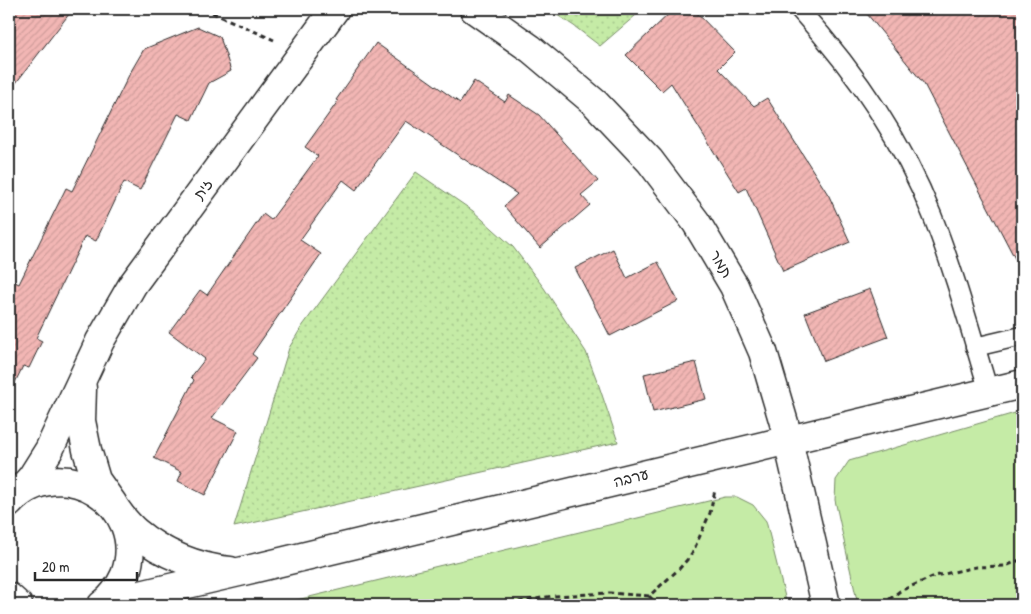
<svg xmlns="http://www.w3.org/2000/svg" width="1031" height="614" viewBox="0 0 1031 614" font-family="'Patrick Hand','Playpen Sans Hebrew',sans-serif">
  <defs>
    <pattern id="grass-dots" width="8" height="8" patternUnits="userSpaceOnUse" patternTransform="scale(1.25)"><rect width="8" height="8" fill="#c5eba6"/><path d="M2 2h.1M6 6h.1" fill="none" stroke="#a9ca8f" stroke-width="1.8" stroke-linecap="round"/></pattern>
    <pattern id="building-hatch" width="6" height="6" patternUnits="userSpaceOnUse" patternTransform="scale(1.25)"><rect width="6" height="6" fill="#f2b6b4"/><path d="M-1 1l2-2M0 6l6-6M5 7l2-2" fill="none" stroke="#d09d9b"/></pattern>
  </defs>
  <rect width="100%" height="100%" fill="#fff"/>
  <filter id="ink" filterUnits="userSpaceOnUse"><feTurbulence type="fractalNoise" baseFrequency=".02" numOctaves="2"/><feDisplacementMap in="SourceGraphic" scale="10" xChannelSelector="R" yChannelSelector="G"/><feConvolveMatrix kernelMatrix="1 2 1 2 8 2 1 2 1" color-interpolation-filters="sRGB"/></filter>
  <g filter="url(#ink)">
    <g fill="url(#grass-dots)" stroke="#788b68">
      <polygon points="548,9 643,9 600,46 574,26"/>
      <polygon points="416,172 473,211 513,247 544,288 586,352 599,386 618,442 234,527 289,348 301,328"/>
    </g>
    <g fill="#c5eba6" stroke="#788b68">
      <polygon points="1022,411 1022,605 858,605 835,500 836,480 849,461"/>
      <polygon points="725,497 737,497 753,505 766,521 787,605 276,605"/>
    </g>
    <g fill="url(#building-hatch)" stroke="#2b2b2b">
      <polygon points="9,9 73,9 9,92"/>
      <polygon points="674,9 693,9 735,52 718,69 754,106 767,98 829,196 850,242 783,271 746,188 739,192 671,83 662,91 626,55"/>
      <polygon points="863,9 1022,9 1022,272 924,84"/>
      <polygon points="198,27 220,37 231,71 209,83 191,120 178,114 140,190 124,182 96,241 85,236 36,338 42,341 29,368 23,366 9,395 9,279 19,284 66,188 72,191 130,73 144,49"/>
      <polygon points="376,43 460,103 474,81 505,102 509,95 539,115 598,181 581,195 590,205 540,248 504,206 517,194 406,121 356,190 343,180 300,240 321,254 252,354 257,358 212,418 238,431 205,495 178,481 182,472 154,458 194,380 191,377 205,359 169,332 200,290 207,295 263,214 271,220 318,156 305,147 338,101 336,100"/>
      <polygon points="613,249 627,278 658,262 678,301 610,336 575,268"/>
      <polygon points="870,289 888,337 824,361 805,313"/>
      <polygon points="696,362 706,399 653,412 644,374"/>
    </g>
    <g fill="none" stroke-linecap="round" stroke-linejoin="round">
      <defs>
        <g id="service">
          <path d="M799 9C854 70 902 139 932 215 955 273 971 333 989 392"/>
          <polyline points="975,347 1022,336"/>
        </g>
        <g id="minor">
          <polyline points="474,9 531,49 595,103 650,161 696,222 734,286 763,352 784,423 826,605"/>
          <polyline points="82,388 81,421 87,450 96,480 113,504"/>
          <polyline points="14,497 32,477 49,450 100,341 133,284 335,9"/>
          <path d="M120 515C125 521 130 527 136 532 162 554 198 568 230 571"/>
          <polyline points="106,603 239,572 1022,384"/>
        </g>
        <g id="tertiary">
          <path d="M9 503C60 447 151 503 125 575 120 586 112 598 102 605"/>
          <polyline points="9,597 18,605"/>
        </g>
      </defs>
      <use href="#service" stroke="#2b2b2b" stroke-width="21"/>
      <use href="#minor" stroke="#2b2b2b" stroke-width="31"/>
      <use href="#tertiary" stroke="#2b2b2b" stroke-width="31"/>
      <g stroke="#2b2b2b" stroke-width="3" stroke-dasharray="5 4" stroke-linecap="butt">
        <polyline points="204,9 274,40"/>
        <polyline points="649,596 658,605"/>
        <polyline points="501,605 553,596 610,593 649,596 679,569 692,554 710,513 715,490"/>
        <polyline points="882,605 900,591 935,576 976,567 1006,566 1022,559"/>
      </g>
      <use href="#service" stroke="#fff" stroke-width="18"/>
      <use href="#minor" stroke="#fff" stroke-width="28"/>
      <use href="#tertiary" stroke="#fff" stroke-width="28"/>
    </g>
  </g>
  <g text-anchor="middle" stroke-width="5" stroke-linejoin="round" paint-order="stroke">
    <g font-size="15" fill="#2b2b2b" stroke="#fff">
      <text transform="translate(203 189) rotate(-54)" y="5">זית</text>
      <text transform="translate(721 264) rotate(59)" y="5">תמר</text>
      <text transform="translate(631 478) rotate(-14)" y="5">ערבה</text>
    </g>
  </g>
  <rect width="1031" height="614" fill="none" stroke="#fff" stroke-width="30"/>
  <rect x="15" y="15" width="1001" height="584" fill="none" stroke="#2b2b2b" stroke-width="2" filter="url(#ink)"/>
  <path d="M35 572v8h102v-8" fill="none" stroke="#2b2b2b" stroke-width="2.5"/>
  <text x="42" y="572" font-size="15" fill="#2b2b2b" stroke="#ffffff" stroke-width="4" paint-order="stroke">20 m</text>
</svg>
